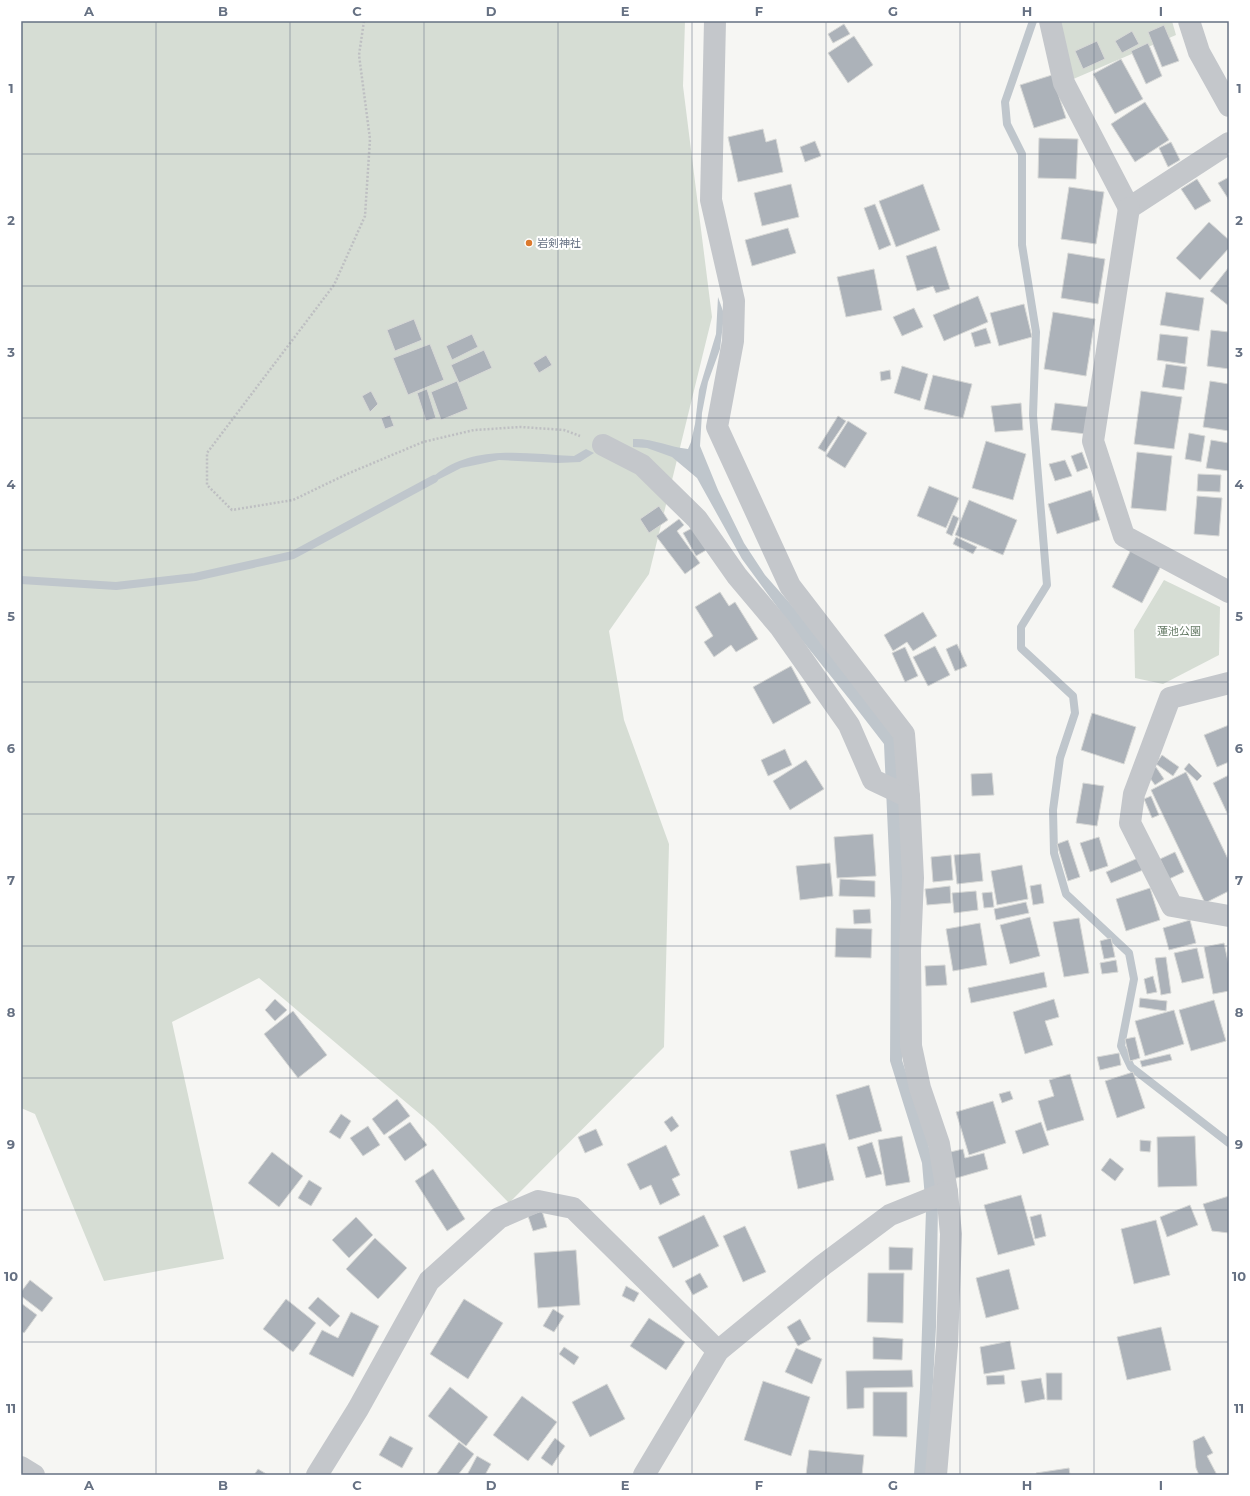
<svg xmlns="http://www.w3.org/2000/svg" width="1250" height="1496" viewBox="0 0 1250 1496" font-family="Montserrat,'Noto Sans JP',sans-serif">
  <rect width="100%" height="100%" fill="#f6f6f3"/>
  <g fill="#d6ddd4">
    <polygon points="21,21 685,21 683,86 712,317 649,574 609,631 624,720 669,844 664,1047 509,1203 434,1126 259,978 172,1022 224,1259 104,1281 35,1114 21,1108"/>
    <polygon points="1050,21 1172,21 1176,35 1064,83"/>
    <polygon points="1164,580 1220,607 1219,655 1163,684 1135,678 1134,630"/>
  </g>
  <g fill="#bfc6cc">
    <path d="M718 297 723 311V324L720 349 708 382 702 413 700 446 718 490 744 543 765 575 824 642 897 737 904 898 902 1060 925 1131 937 1181 938 1205 936 1327 928 1475H914L920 1389 926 1210 922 1163 890 1061 891 901 884 744 850 700 797 634 742 559 697 478 672 457 647 448 633 447V439C652 438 669 447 688 449L691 442 695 424 699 390 716 334Z"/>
    <path d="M586 449 594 453 580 462 558 463 499 460 461 468 418 490C425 484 432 477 439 472 477 444 530 454 574 456Z"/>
  </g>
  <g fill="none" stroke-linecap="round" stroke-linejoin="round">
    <g stroke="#bfc6cc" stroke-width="8">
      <polyline points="1033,21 1005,102 1007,124 1022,154 1022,245 1036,332 1033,415 1047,585 1021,627 1021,648 1073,696 1075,713 1060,758 1053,810 1054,853 1066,894 1129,953 1134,979 1121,1046 1131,1067 1229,1143"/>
      <polyline points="21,580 116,586 195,577 293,555 434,479"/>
    </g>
  </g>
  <g fill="#acb2b9" stroke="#d7d8d6">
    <polygon points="844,24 850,34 833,43 828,34"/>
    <polygon points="1164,25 1179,61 1162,67 1148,32"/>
    <polygon points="1132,31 1139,44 1122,53 1115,41"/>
    <polygon points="854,36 873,65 848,83 828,53"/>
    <polygon points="1097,41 1105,59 1083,69 1075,51"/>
    <polygon points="1148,43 1162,76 1146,84 1131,51"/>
    <polygon points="1121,59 1143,99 1115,114 1093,74"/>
    <polygon points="1052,75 1066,118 1034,128 1020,85"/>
    <polygon points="1145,102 1169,140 1135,162 1111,124"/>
    <polygon points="763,129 766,142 776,139 783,172 738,182 728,137"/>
    <polygon points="1039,138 1078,139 1076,179 1038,178"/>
    <polygon points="815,141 821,156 805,162 800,147"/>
    <polygon points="1171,142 1180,160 1168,167 1159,148"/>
    <polygon points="1229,177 1229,200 1218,183"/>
    <polygon points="1197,179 1211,201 1195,210 1181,189"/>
    <polygon points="791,184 799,217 762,226 754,193"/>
    <polygon points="923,184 940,230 896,247 879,201"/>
    <polygon points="1069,187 1104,192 1096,244 1061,239"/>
    <polygon points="875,204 891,245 879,250 864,208"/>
    <polygon points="1209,222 1229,240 1229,248 1200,280 1176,258"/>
    <polygon points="788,228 796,253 752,266 745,240"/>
    <polygon points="936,246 950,289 936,293 933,286 917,291 906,256"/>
    <polygon points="1068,253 1105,259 1098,304 1061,298"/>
    <polygon points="1229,267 1229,306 1210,291"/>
    <polygon points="874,269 882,310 846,317 837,277"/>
    <polygon points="1166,292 1204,298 1199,331 1160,325"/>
    <polygon points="978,296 988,322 944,341 933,315"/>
    <polygon points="1024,304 1032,337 999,346 990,313"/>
    <polygon points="914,308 923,327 902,336 893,317"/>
    <polygon points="1053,312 1095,319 1086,376 1044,369"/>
    <polygon points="414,319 422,340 395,351 387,330"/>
    <polygon points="986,328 991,343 975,347 971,333"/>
    <polygon points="1211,330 1229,332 1229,369 1207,366"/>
    <polygon points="472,334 478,347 452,360 446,346"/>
    <polygon points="1160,334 1188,337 1185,364 1157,360"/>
    <polygon points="430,344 444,380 408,395 393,358"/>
    <polygon points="484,350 492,368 459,383 451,365"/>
    <polygon points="546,355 552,365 539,373 533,363"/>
    <polygon points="1166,364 1187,367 1184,390 1162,387"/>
    <polygon points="902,366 928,374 920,401 894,393"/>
    <polygon points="890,370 891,379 881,381 880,372"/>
    <polygon points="933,375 972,384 963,418 924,409"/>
    <polygon points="457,381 468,409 441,420 431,392"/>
    <polygon points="1210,381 1229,384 1229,431 1203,427"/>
    <polygon points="427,389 436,418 426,421 417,393"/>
    <polygon points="371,391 378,404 370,412 362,396"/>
    <polygon points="1141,391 1182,397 1174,449 1134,444"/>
    <polygon points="1021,403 1023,430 995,432 991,406"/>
    <polygon points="1055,403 1089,407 1086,434 1051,430"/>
    <polygon points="390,415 394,426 385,429 381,418"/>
    <polygon points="838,416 846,421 825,452 818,448"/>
    <polygon points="848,421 867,433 845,468 826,456"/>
    <polygon points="1189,433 1205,436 1201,462 1185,459"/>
    <polygon points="1211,440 1229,443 1229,471 1206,468"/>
    <polygon points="986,441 1026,454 1013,500 972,488"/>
    <polygon points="1082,452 1088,468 1077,472 1071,456"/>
    <polygon points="1137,452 1172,456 1166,511 1131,508"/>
    <polygon points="1065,460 1072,476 1055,481 1049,464"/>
    <polygon points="1198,474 1221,475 1220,492 1197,491"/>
    <polygon points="929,486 959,498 946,528 917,516"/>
    <polygon points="1091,490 1100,520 1057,534 1048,504"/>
    <polygon points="1197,496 1222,498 1219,536 1194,534"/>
    <polygon points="969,500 1017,520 1003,555 955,535"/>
    <polygon points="659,506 668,520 649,533 640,519"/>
    <polygon points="953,515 959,518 952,536 946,533"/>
    <polygon points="679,519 684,525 677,531 700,563 685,574 656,536"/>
    <polygon points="694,527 708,549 696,556 683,533"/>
    <polygon points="956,537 977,547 973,554 953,544"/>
    <polygon points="1132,548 1162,564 1142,603 1112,587"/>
    <polygon points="720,592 729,606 735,602 758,639 736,652 731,645 714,657 704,642 713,636 695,607"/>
    <polygon points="923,612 937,636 913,651 907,642 893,651 884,635"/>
    <polygon points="957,644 967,666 955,671 946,649"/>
    <polygon points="935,646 950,675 928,686 913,657"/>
    <polygon points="905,647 918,676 905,682 892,653"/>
    <polygon points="791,666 811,703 773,724 753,687"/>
    <polygon points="1092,713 1136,727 1124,764 1081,750"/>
    <polygon points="1229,725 1229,762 1217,767 1204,735"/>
    <polygon points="785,749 792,765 768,776 761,760"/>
    <polygon points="1162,755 1179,767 1173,776 1156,764"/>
    <polygon points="806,760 824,789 790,810 773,781"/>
    <polygon points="1189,763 1202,776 1197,781 1184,769"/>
    <polygon points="1156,767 1164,779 1155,785 1147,774"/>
    <polygon points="1186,772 1229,861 1229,891 1205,903 1151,790"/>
    <polygon points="992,773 994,795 972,796 971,774"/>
    <polygon points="1229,775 1229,817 1213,783"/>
    <polygon points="1083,783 1104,786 1097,826 1076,823"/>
    <polygon points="1151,796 1159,815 1152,818 1144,799"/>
    <polygon points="873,834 876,876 837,878 834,837"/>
    <polygon points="1099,837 1108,866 1090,872 1080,843"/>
    <polygon points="1068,840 1080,877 1068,881 1057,844"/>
    <polygon points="1175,852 1184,872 1169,879 1160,859"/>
    <polygon points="980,853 983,881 957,884 954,855"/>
    <polygon points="951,855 953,880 933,882 931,857"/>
    <polygon points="1138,858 1143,870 1111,883 1106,872"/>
    <polygon points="830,863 833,896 800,900 796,866"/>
    <polygon points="1022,865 1028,899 997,905 991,871"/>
    <polygon points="840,879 875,881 875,897 839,896"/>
    <polygon points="1041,884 1044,903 1033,905 1030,886"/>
    <polygon points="950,886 951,903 927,905 925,889"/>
    <polygon points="1150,888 1160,920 1126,931 1116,899"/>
    <polygon points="976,891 978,910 954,913 952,893"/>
    <polygon points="992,892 994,907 984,908 982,893"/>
    <polygon points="1026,902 1029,913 996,920 994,909"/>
    <polygon points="870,909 871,923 854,924 853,910"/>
    <polygon points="1030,917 1040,956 1010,964 1000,925"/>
    <polygon points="1079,918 1089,973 1064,977 1053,922"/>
    <polygon points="1190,920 1196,943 1169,950 1163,928"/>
    <polygon points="980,923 987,965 953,971 946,929"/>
    <polygon points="836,928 872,929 871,958 835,957"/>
    <polygon points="1111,938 1115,957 1104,959 1100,941"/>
    <polygon points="1224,943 1229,966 1229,991 1213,994 1204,947"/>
    <polygon points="1197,948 1204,978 1182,983 1174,953"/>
    <polygon points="1166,957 1171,993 1161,995 1155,958"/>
    <polygon points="1116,960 1118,972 1102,974 1100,963"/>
    <polygon points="945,965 947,985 926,986 925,966"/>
    <polygon points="1044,972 1047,987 971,1003 968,988"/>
    <polygon points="1153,976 1157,992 1147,994 1144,979"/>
    <polygon points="1140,998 1167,1001 1166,1011 1139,1007"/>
    <polygon points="275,999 287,1010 275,1021 265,1010"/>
    <polygon points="1054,999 1059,1017 1045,1021 1053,1045 1025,1054 1013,1012"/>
    <polygon points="1214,1000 1226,1041 1191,1051 1179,1010"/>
    <polygon points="1174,1010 1184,1044 1145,1056 1135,1021"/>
    <polygon points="293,1011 327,1055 298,1078 264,1034"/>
    <polygon points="1135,1037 1140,1058 1130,1061 1125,1039"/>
    <polygon points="1119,1053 1121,1065 1100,1070 1097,1057"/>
    <polygon points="1170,1054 1172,1060 1142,1067 1140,1061"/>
    <polygon points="1133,1072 1145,1108 1117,1118 1105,1081"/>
    <polygon points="1070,1074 1084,1120 1047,1131 1038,1101 1054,1096 1049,1080"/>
    <polygon points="869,1085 882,1131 849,1140 836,1095"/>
    <polygon points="1010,1091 1013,1099 1002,1103 999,1094"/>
    <polygon points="397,1099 410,1116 384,1135 372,1119"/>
    <polygon points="993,1101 1006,1143 969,1155 956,1112"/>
    <polygon points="341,1114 351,1121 340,1139 329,1132"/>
    <polygon points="672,1116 679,1126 671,1132 664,1122"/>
    <polygon points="410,1122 427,1145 405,1161 388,1137"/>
    <polygon points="1041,1122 1049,1145 1023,1154 1015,1131"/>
    <polygon points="368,1126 380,1145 363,1156 350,1138"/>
    <polygon points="596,1129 603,1145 585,1153 578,1137"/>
    <polygon points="902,1136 910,1182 886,1186 878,1140"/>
    <polygon points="1195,1136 1197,1186 1158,1187 1157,1137"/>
    <polygon points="1140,1140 1151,1141 1150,1152 1140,1151"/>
    <polygon points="872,1142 882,1174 866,1178 857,1147"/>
    <polygon points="825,1143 834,1180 798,1189 790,1151"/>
    <polygon points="666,1145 680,1175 672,1179 680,1195 660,1205 651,1185 640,1190 627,1164"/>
    <polygon points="963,1149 965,1158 984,1153 988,1169 953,1179 946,1153"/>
    <polygon points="272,1152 303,1176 279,1207 248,1183"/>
    <polygon points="1110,1158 1124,1169 1115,1181 1101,1170"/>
    <polygon points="433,1169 465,1219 447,1231 415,1181"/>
    <polygon points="309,1180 322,1188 311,1206 298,1198"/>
    <polygon points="1021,1195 1035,1245 998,1255 984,1205"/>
    <polygon points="1229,1196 1229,1233 1212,1231 1203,1204"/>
    <polygon points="1190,1205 1198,1225 1167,1237 1160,1217"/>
    <polygon points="542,1211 547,1227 533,1231 528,1216"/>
    <polygon points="1041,1214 1046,1236 1035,1239 1030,1217"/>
    <polygon points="704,1215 719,1246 673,1268 658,1237"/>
    <polygon points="356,1217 373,1235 349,1258 332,1240"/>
    <polygon points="1156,1220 1170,1275 1134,1284 1121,1229"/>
    <polygon points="745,1226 766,1272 743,1282 723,1236"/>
    <polygon points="375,1238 407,1268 378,1299 346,1269"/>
    <polygon points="889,1247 913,1248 912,1270 889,1270"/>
    <polygon points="576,1250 580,1305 538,1308 534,1253"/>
    <polygon points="1009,1269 1019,1309 986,1318 976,1278"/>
    <polygon points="700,1273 708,1287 693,1295 685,1281"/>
    <polygon points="868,1273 904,1273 903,1323 867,1322"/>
    <polygon points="30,1280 53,1298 42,1312 21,1296 21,1292"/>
    <polygon points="626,1286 639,1293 634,1302 622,1296"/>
    <polygon points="318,1297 340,1316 330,1327 308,1308"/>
    <polygon points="286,1299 316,1323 293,1352 263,1329"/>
    <polygon points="464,1299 503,1323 468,1379 430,1354"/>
    <polygon points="21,1303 37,1315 24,1333 21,1331"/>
    <polygon points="553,1309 564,1316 554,1332 543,1326"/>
    <polygon points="351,1312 379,1326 353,1377 309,1354 322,1330 338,1338"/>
    <polygon points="649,1318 685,1342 666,1370 630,1346"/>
    <polygon points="800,1319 811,1339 798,1346 787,1327"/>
    <polygon points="1161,1327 1171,1370 1127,1380 1117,1337"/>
    <polygon points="873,1337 903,1339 902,1360 873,1359"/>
    <polygon points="1010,1341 1015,1369 984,1374 980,1347"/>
    <polygon points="564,1347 579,1357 574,1365 559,1354"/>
    <polygon points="796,1348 822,1359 812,1384 785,1372"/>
    <polygon points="912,1370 913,1387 864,1388 864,1408 847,1409 846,1371"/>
    <polygon points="1046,1373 1062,1373 1062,1400 1047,1400"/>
    <polygon points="1004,1375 1005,1384 987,1385 986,1376"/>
    <polygon points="1041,1378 1045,1399 1025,1403 1021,1381"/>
    <polygon points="763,1381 810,1397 791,1456 744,1440"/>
    <polygon points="607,1384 625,1419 590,1437 572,1402"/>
    <polygon points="450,1387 488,1417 466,1446 428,1416"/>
    <polygon points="873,1392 907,1392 907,1437 873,1436"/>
    <polygon points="522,1396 557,1422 528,1461 493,1435"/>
    <polygon points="390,1436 413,1448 402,1468 379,1455"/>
    <polygon points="1204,1436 1213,1453 1207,1456 1217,1475 1199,1475 1196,1468 1193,1441"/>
    <polygon points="555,1438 565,1446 552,1466 541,1458"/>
    <polygon points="459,1442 474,1454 458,1475 436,1475"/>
    <polygon points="809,1450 864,1455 862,1475 806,1475"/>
    <polygon points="477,1456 491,1464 485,1475 467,1475"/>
    <polygon points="1069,1468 1070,1475 1037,1475 1036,1473"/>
    <polygon points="258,1469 268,1475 254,1475"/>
  </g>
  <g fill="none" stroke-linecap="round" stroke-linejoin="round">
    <polyline stroke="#bebfc2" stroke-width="2.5" stroke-dasharray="2 2" stroke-linecap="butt" points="364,21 359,55 370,139 365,216 334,285 207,453 207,485 232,510 293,500 347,474 423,442 474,430 521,427 564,430 580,436"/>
    <g stroke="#c4c7cb" stroke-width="22">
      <polyline points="715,21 711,200 734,301 733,341 717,427 790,586 904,734 909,797"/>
      <polyline points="1050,21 1064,83 1129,208 1229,143"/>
      <polyline points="1189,21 1199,52 1229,106"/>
      <polyline points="1129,208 1093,441 1124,536 1229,592"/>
      <polyline points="603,445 642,465 697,519 737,576 780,627 849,725 873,780 909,797 913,878 910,951 911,1046 920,1088 939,1144 947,1192 951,1234 947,1345 936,1475"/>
      <polyline points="1229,683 1170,698 1134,794 1130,823 1172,906 1229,916"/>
      <polyline points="21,1467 34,1475"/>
      <polyline points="317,1475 358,1409 429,1281 499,1218 538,1201 573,1208 718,1351"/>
      <polyline points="644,1475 718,1351 823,1265 890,1215 947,1192"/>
    </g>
  </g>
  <path fill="none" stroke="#667183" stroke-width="1" stroke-opacity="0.55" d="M156 21V1475M290 21V1475M424 21V1475M558 21V1475M692 21V1475M826 21V1475M960 21V1475M1094 21V1475M21 154H1229M21 286H1229M21 418H1229M21 550H1229M21 682H1229M21 814H1229M21 946H1229M21 1078H1229M21 1210H1229M21 1342H1229"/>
  <circle fill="#dc792d" stroke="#fff" stroke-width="1.5" cx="529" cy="243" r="4"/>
  <g text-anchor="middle" stroke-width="4" stroke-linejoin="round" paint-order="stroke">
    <g font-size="11" fill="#667183" stroke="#fff" text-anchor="start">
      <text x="537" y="247">岩剣神社</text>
    </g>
    <g font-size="11" fill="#657a65" stroke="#fff">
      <text x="1179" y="635">蓮池公園</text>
    </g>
  </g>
  <rect width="1250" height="1496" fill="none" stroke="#ffffff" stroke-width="44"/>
  <rect x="22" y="22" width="1206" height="1452" fill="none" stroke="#667183" stroke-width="1.5"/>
  <g font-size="13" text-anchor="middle" font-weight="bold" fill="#667183">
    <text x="89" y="16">A</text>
    <text x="223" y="16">B</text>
    <text x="357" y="16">C</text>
    <text x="491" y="16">D</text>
    <text x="625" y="16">E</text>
    <text x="759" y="16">F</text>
    <text x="893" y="16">G</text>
    <text x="1027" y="16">H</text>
    <text x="1161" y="16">I</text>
    <text x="11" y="93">1</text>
    <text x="1239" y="93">1</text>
    <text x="11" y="225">2</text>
    <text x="1239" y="225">2</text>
    <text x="11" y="357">3</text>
    <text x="1239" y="357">3</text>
    <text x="11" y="489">4</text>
    <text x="1239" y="489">4</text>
    <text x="11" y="621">5</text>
    <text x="1239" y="621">5</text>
    <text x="11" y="753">6</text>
    <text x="1239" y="753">6</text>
    <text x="11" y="885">7</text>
    <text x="1239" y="885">7</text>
    <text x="11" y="1017">8</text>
    <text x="1239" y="1017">8</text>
    <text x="11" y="1149">9</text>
    <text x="1239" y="1149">9</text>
    <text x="11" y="1281">10</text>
    <text x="1239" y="1281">10</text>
    <text x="11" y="1413">11</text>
    <text x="1239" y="1413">11</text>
    <text x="89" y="1490">A</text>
    <text x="223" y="1490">B</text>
    <text x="357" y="1490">C</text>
    <text x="491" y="1490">D</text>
    <text x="625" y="1490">E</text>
    <text x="759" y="1490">F</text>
    <text x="893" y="1490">G</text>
    <text x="1027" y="1490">H</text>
    <text x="1161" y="1490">I</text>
  </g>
</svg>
